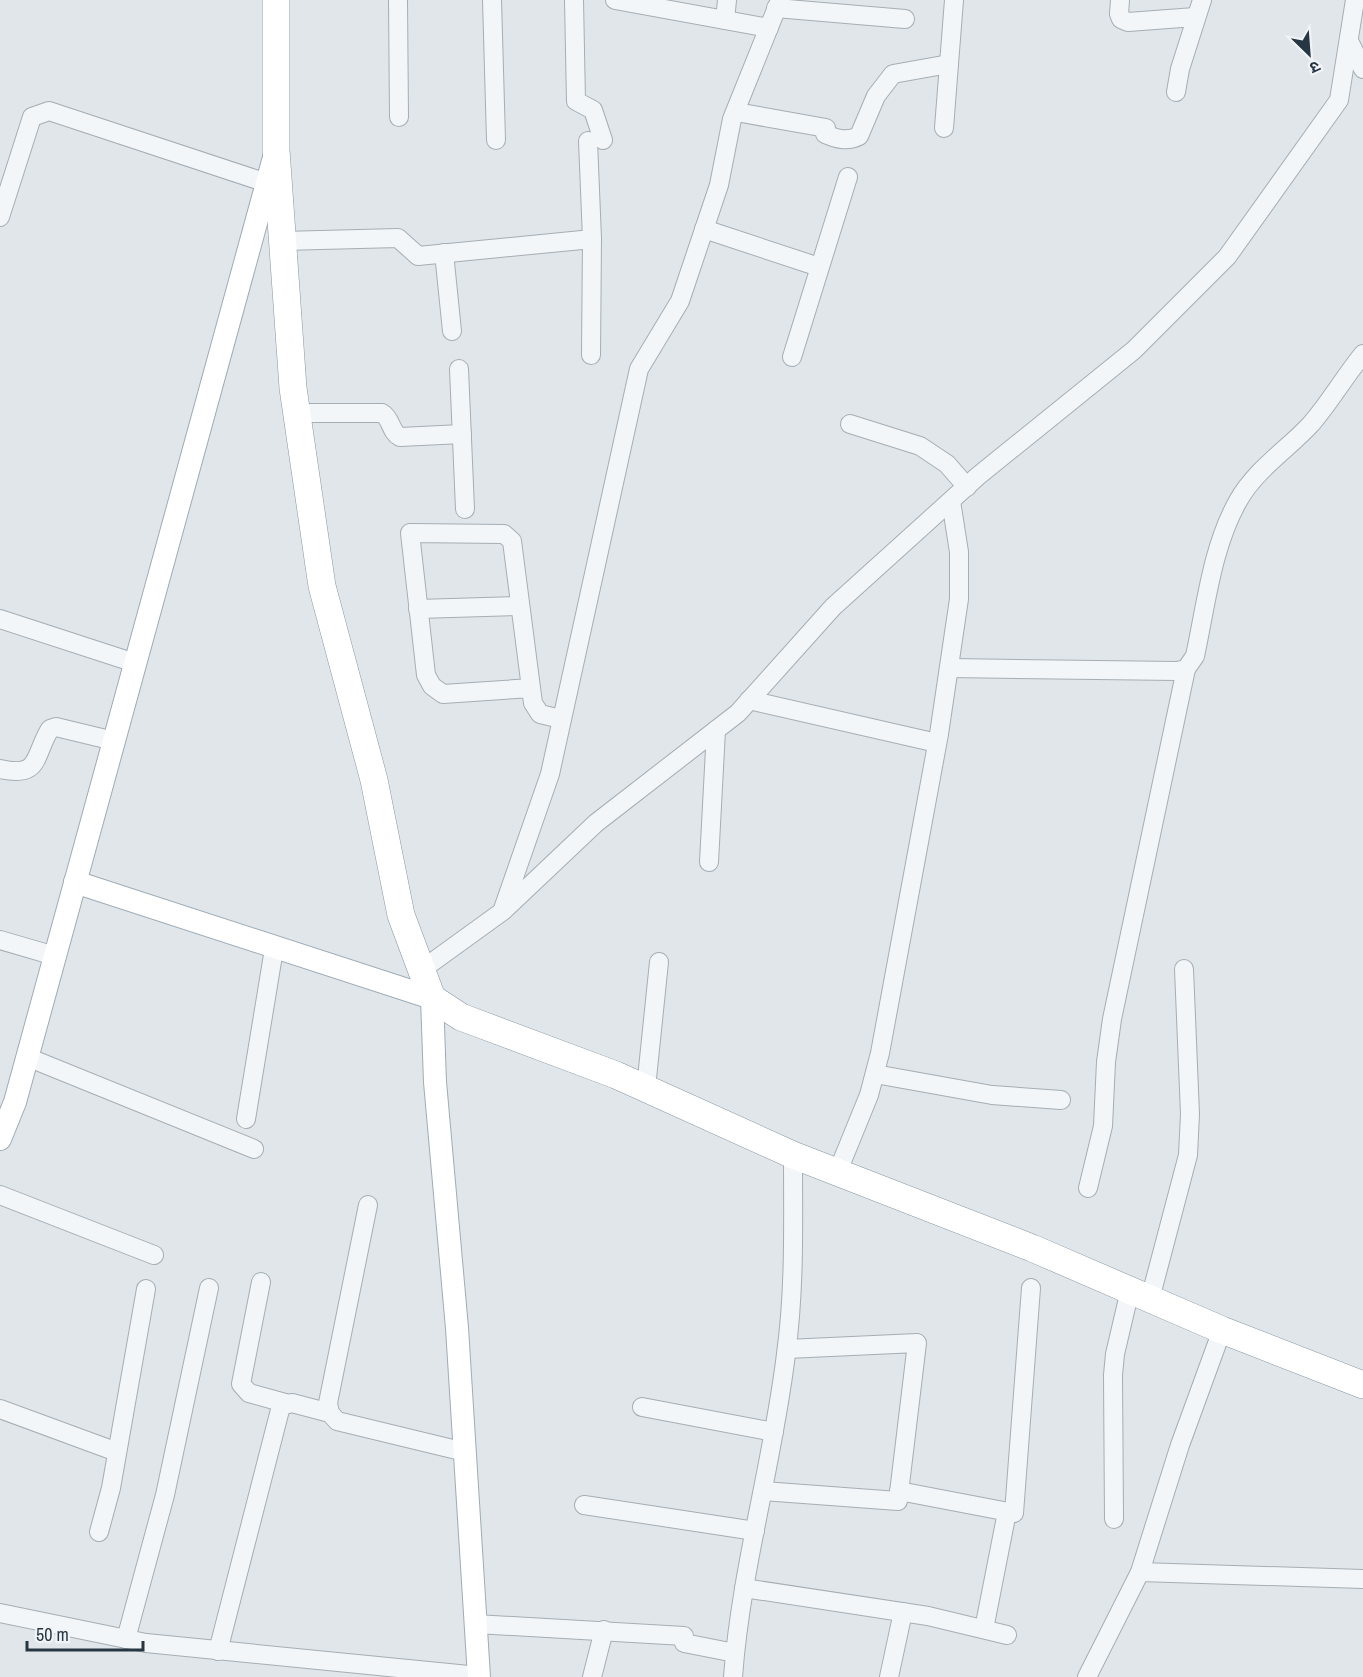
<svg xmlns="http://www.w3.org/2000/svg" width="1363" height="1677" viewBox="0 0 1363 1677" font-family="'Archivo Narrow','Noto Sans Devanagari',sans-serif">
  <rect width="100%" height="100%" fill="#e0e6ea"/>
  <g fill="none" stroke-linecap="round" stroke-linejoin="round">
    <defs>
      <g id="minor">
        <polyline points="398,0 399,117"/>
        <polyline points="492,0 496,140"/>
        <polyline points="574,0 576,101 593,110 603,140"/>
        <polyline points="615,0 769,28"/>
        <polyline points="1120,0 1119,14 1121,19 1128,22 1195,17"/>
        <polyline points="776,8 905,19"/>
        <polyline points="725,20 727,0"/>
        <polyline points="1349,41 1363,69"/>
        <polyline points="1176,92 1180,69 1202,0"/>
        <polyline points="736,112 826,128"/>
        <polyline points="944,128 954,0"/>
        <path d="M825 134C837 139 847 142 859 136L876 96 893 74 949 64"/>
        <polyline points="0,217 32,117 49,111 267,183"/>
        <polyline points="704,229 819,267"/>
        <polyline points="282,241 398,238 418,256 592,239 588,141"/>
        <polyline points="444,253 452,331"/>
        <polyline points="591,355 592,239"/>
        <polyline points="792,357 848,177"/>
        <polyline points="459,369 465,509"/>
        <path d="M297 413H382C392 419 390 432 400 437L462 434"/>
        <polyline points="850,424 920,446 947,464 967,487"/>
        <polyline points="418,609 520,606"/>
        <polyline points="0,619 135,663"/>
        <path d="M949 668 1177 671 1186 669 1195 656C1206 605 1212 547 1238 501 1256 469 1287 450 1311 424 1330 402 1345 376 1363 354"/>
        <polyline points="531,688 443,694 432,686 426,675 410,533 504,534 512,541 531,688 533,703 540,714 561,719"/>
        <polyline points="749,700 937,743"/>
        <path d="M0 769C41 778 33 757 50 729L56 727 114 741"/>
        <polyline points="709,862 716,730"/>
        <polyline points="503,909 550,774 639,369 680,301 719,185 732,119 780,0"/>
        <polyline points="0,940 55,956"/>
        <polyline points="420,971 503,911 596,823 738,713 833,607 978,476 1134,350 1227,257 1339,100 1355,0"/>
        <polyline points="27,1057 254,1149"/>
        <polyline points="875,1074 992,1095 1061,1100"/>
        <polyline points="646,1088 659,962"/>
        <polyline points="246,1119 274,949"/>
        <polyline points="838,1171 869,1095 880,1053 939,734 959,599 959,552 951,501"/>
        <polyline points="1088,1188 1103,1126 1106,1062 1112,1019 1186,669"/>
        <polyline points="0,1195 154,1255"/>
        <polyline points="368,1205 328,1403 330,1413 337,1421 465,1452"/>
        <polyline points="261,1282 241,1384 249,1393 285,1403"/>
        <polyline points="1150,1299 1188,1155 1190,1114 1184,969"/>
        <polyline points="642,1407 774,1432"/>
        <polyline points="0,1409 117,1452"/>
        <polyline points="763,1491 898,1501 917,1343 787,1349"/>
        <polyline points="899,1491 1014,1513 1031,1288"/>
        <polyline points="584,1505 755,1531"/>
        <polyline points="1114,1519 1113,1375 1115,1354 1130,1290"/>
        <polyline points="99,1532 111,1488 146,1289"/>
        <polyline points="1140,1572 1363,1579"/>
        <polyline points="744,1588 928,1616 1007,1635"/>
        <polyline points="0,1613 146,1643 479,1676"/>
        <polyline points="476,1624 684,1636"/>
        <polyline points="984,1629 1007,1512"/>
        <polyline points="126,1639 165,1495 209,1288"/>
        <polyline points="684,1643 735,1653"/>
        <polyline points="218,1651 281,1406 292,1403 330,1413"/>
        <polyline points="592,1677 604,1630"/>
        <path d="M733 1677C741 1568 773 1463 786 1354 795 1288 793 1221 793 1155"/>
        <polyline points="889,1677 903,1612"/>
        <polyline points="1087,1677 1140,1572 1180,1445 1222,1330"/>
      </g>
      <g id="major">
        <polyline points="75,882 432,998 435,1082 457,1328 479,1677"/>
        <polyline points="0,1139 15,1102 273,161"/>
      </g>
      <polyline id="highway" points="276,0 276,150 293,388 322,586 374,780 401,915 432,998 461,1017 616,1075 793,1155 1032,1248 1222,1330 1363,1385"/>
    </defs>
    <use href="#minor" stroke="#a5aeb5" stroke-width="20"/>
    <use href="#major" stroke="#9eacb7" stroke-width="24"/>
    <use href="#highway" stroke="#8696a2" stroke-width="28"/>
    <use href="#minor" stroke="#f3f6f8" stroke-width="18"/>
    <use href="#major" stroke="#fff" stroke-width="22"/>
    <use href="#highway" stroke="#fff" stroke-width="27"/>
  </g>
  <g transform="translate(1309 54) rotate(155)" stroke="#f0f4f7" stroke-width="4.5" paint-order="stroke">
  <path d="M0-4.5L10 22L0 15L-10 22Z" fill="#273643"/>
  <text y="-9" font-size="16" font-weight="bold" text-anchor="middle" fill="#273643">उ</text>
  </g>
  <path d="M27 1641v9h116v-9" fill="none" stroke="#273643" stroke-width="3"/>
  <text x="36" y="1641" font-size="18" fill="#273643" stroke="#f0f4f7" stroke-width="4.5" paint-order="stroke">50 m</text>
</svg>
